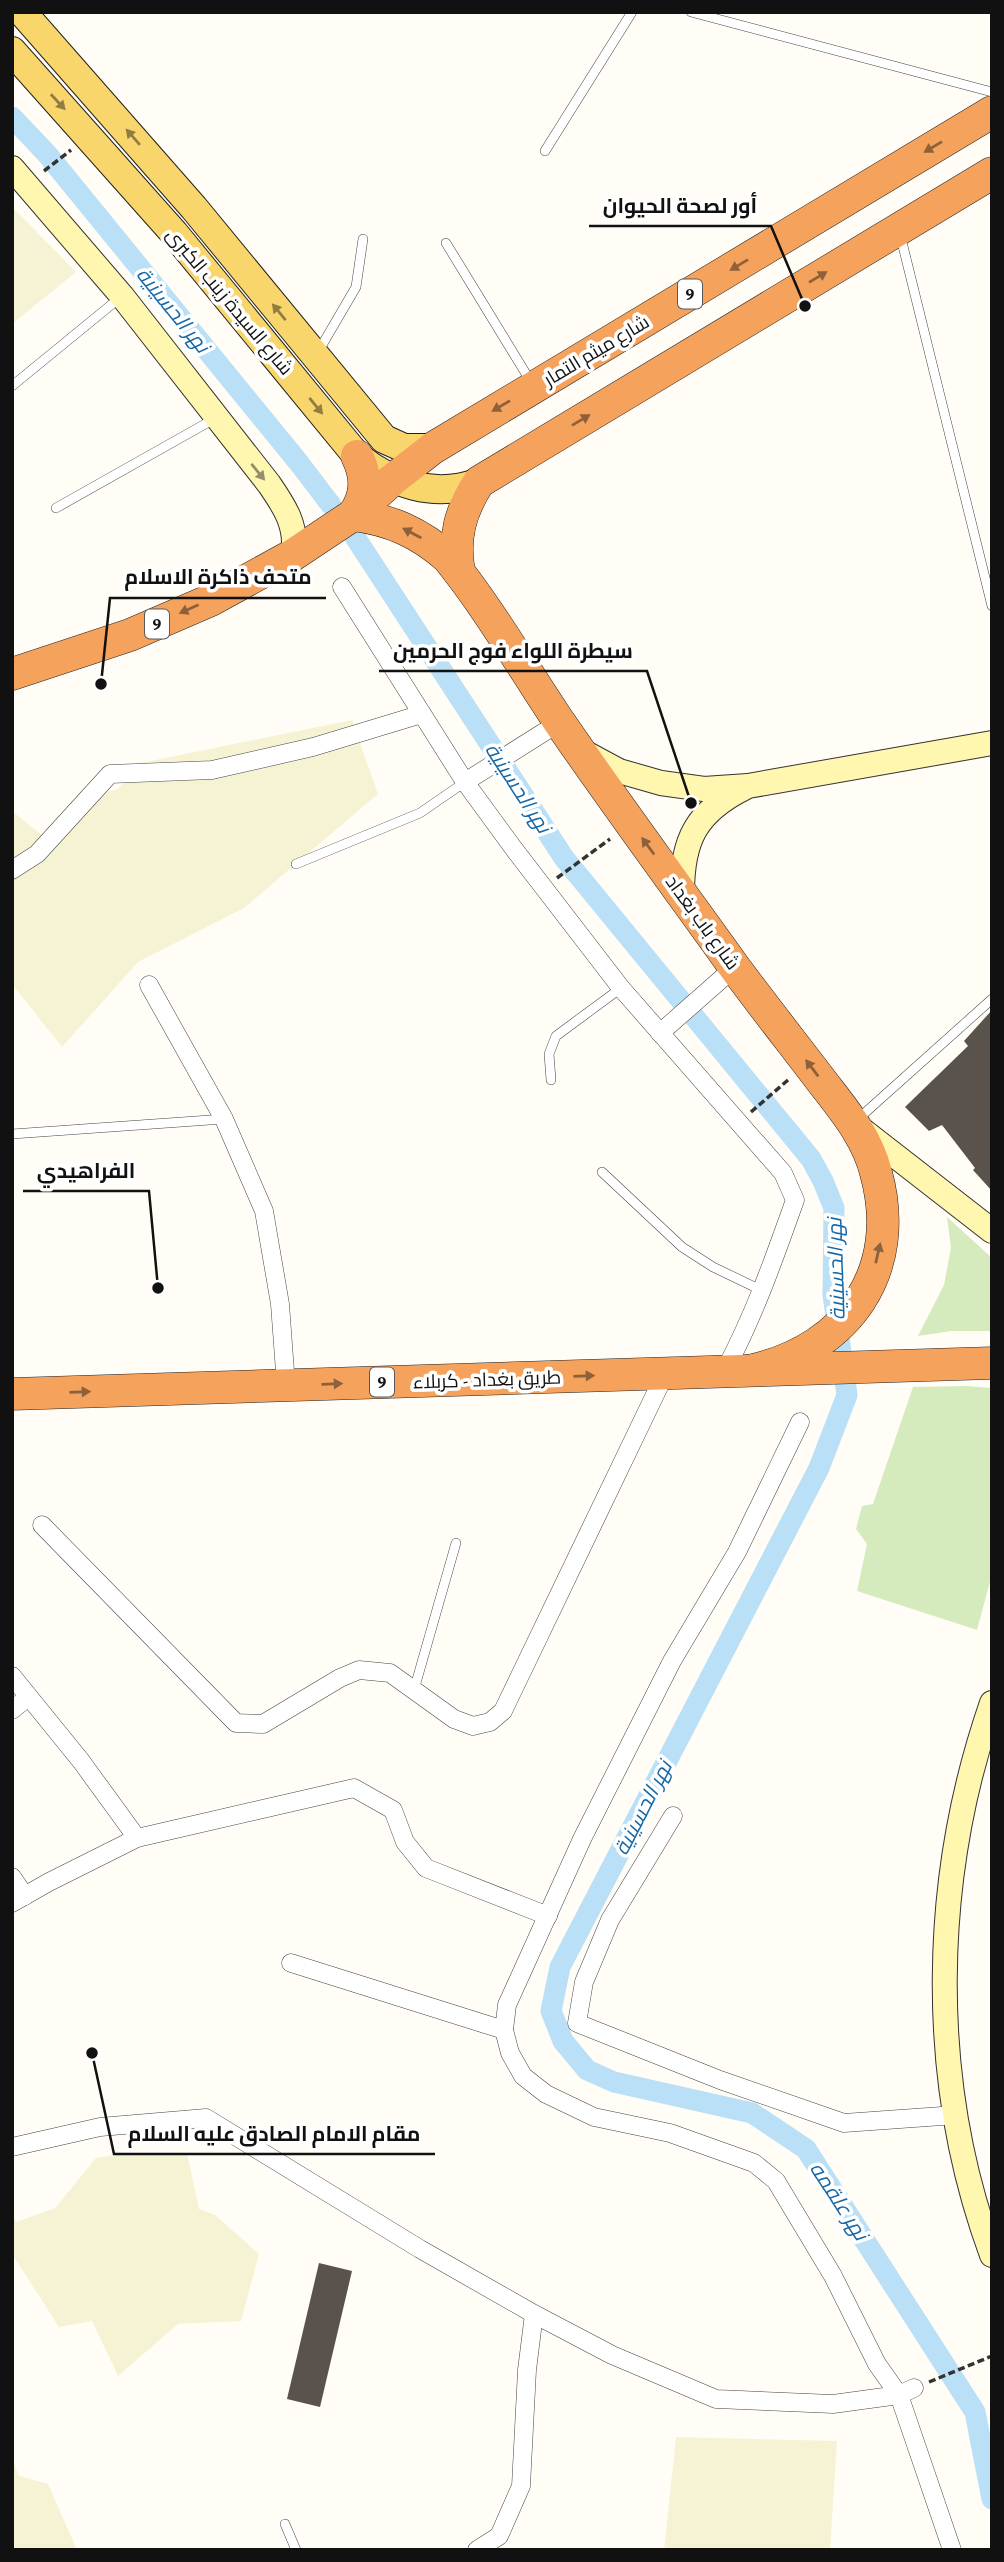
<svg xmlns="http://www.w3.org/2000/svg" width="1004" height="2562" viewBox="0 0 1004 2562" font-family="'Crimson Pro',Cairo,serif">
  <rect width="100%" height="100%" fill="#fffdf5"/>
  <g fill="#f6f3d4">
    <polygon points="12,207 76,272 12,324"/>
    <polygon points="352,720 378,794 244,908 138,962 62,1047 12,984 12,811 48,840 81,800 118,789 136,764"/>
    <polygon points="187,2153 199,2209 215,2215 259,2254 241,2321 178,2324 118,2376 92,2321 59,2327 12,2254 12,2217 16,2222 55,2208 96,2158 123,2154"/>
    <polygon points="676,2437 837,2441 830,2550 664,2550"/>
    <polygon points="12,2458 19,2476 48,2484 77,2550 12,2550"/>
  </g>
  <g fill="#d5ebbd">
    <polygon points="947,1217 992,1258 992,1331 951,1331 918,1336 944,1285 951,1248"/>
    <polygon points="966,1386 992,1388 992,1574 977,1630 857,1591 867,1544 856,1529 862,1506 873,1504 913,1387"/>
  </g>
  <g fill="none" stroke-linecap="round" stroke-linejoin="round">
    <g stroke="#b9e0f7" stroke-width="21">
      <polyline points="12,117 47,154 299,463 331,505"/>
      <polyline points="355,537 564,858 811,1159 823,1181 834,1208 833,1295 847,1395 819,1468 560,1967 551,2011 563,2041 587,2070 614,2082 752,2113 806,2149 975,2412 992,2499"/>
    </g>
  </g>
  <g fill="#5a524d">
    <polygon points="992,1010 992,1191 973,1170 975,1168 942,1125 929,1131 905,1107 968,1046 964,1041"/>
    <polygon points="319,2263 352,2271 320,2407 287,2399"/>
  </g>
  <g fill="none" stroke-linecap="round" stroke-linejoin="round">
    <defs>
      <g id="lane">
        <polyline points="691,12 992,92"/>
        <polyline points="545,151 632,12"/>
        <polyline points="900,234 992,606"/>
        <polyline points="446,243 531,382"/>
        <polyline points="318,352 356,287 363,239"/>
        <polyline points="12,386 122,296"/>
        <polyline points="56,508 214,419"/>
        <polyline points="296,864 420,813 465,782"/>
        <polyline points="551,1080 549,1054 556,1036 621,988"/>
        <polyline points="858,1119 992,999"/>
        <polyline points="12,1134 224,1119"/>
        <polyline points="602,1172 682,1247 713,1267 763,1291"/>
        <polyline points="414,1690 456,1543"/>
        <polyline points="285,2524 296,2550"/>
      </g>
      <g id="street">
        <path d="M342 587 465 782 514 849 621 988 783 1173 795 1200C774 1259 754 1316 724 1372"/>
        <polyline points="465,782 560,722"/>
        <polyline points="12,870 37,854 110,774 212,770 313,747 422,714"/>
        <polyline points="149,985 224,1119 264,1211 280,1304 286,1385"/>
        <polyline points="660,1033 735,967"/>
        <polyline points="800,1422 737,1552 672,1661 582,1839 507,2005 504,2030 510,2053 523,2076 546,2094 594,2117 670,2133 754,2163 776,2181 833,2276 877,2364 899,2395 952,2550"/>
        <polyline points="42,1525 236,1723 263,1724 340,1678 359,1670 390,1673 454,1719 473,1726 490,1722 503,1711 665,1374"/>
        <polyline points="12,1676 81,1761 137,1838"/>
        <polyline points="12,1710 28,1697"/>
        <polyline points="673,1816 610,1920 584,1982 577,2023 720,2080 844,2123 956,2115"/>
        <polyline points="12,1877 25,1896"/>
        <polyline points="12,1903 49,1882 137,1838 354,1788 393,1810 405,1842 426,1868 548,1916"/>
        <polyline points="291,1963 504,2030"/>
        <polyline points="12,2147 100,2127 206,2118 420,2249 534,2314 612,2355 716,2399 833,2404 899,2395 914,2388"/>
        <polyline points="477,2550 499,2536 521,2486 527,2370 534,2314"/>
      </g>
      <g id="secondary">
        <path d="M12 168 122 296 269 484C285 507 298 527 293 555"/>
        <polyline points="580,750 619,771 661,783 704,789 748,786 992,743"/>
        <path d="M682 893C682 840 696 812 744 788"/>
        <polyline points="857,1126 992,1231"/>
        <path d="M992 1703C931 1879 927 2079 992 2255"/>
      </g>
      <g id="primary">
        <polyline points="22,12 194,208 384,439 404,448 433,448"/>
        <path d="M12 51 174 233 357 456C391 484 435 499 479 482"/>
      </g>
      <g id="highway">
        <path d="M354 514C367 495 367 476 357 456"/>
        <path d="M353 515C391 520 420 533 448 558 489 609 522 666 558 720 615 803 675 884 733 965 761 1003 791 1041 820 1079 842 1108 867 1136 876 1173 903 1271 848 1348 753 1370"/>
        <path d="M459 572C453 538 460 511 479 482L992 173"/>
        <polyline points="12,674 130,635 211,600 293,555 353,515 392,480 433,448 992,112"/>
        <polyline points="12,1394 992,1363"/>
      </g>
    </defs>
    <use href="#lane" stroke="#444" stroke-width="10"/>
    <use href="#street" stroke="#444" stroke-width="19"/>
    <use href="#secondary" stroke="#333" stroke-width="26"/>
    <use href="#primary" stroke="#222" stroke-width="30"/>
    <use href="#highway" stroke="#222" stroke-width="33"/>
    <g stroke="#333" stroke-width="3.5" stroke-dasharray="7 3.5" stroke-linecap="butt">
      <polyline points="44,171 71,150"/>
      <polyline points="557,878 610,839"/>
      <polyline points="751,1112 788,1080"/>
      <polyline points="929,2382 992,2356"/>
    </g>
    <use href="#lane" stroke="#fff" stroke-width="9"/>
    <use href="#street" stroke="#fff" stroke-width="18"/>
    <use href="#secondary" stroke="#fff6b0" stroke-width="24"/>
    <use href="#primary" stroke="#f9d66b" stroke-width="28"/>
    <use href="#highway" stroke="#f5a25d" stroke-width="32"/>
  </g>
  <defs><path id="oneway-solid" d="M-6-.8H1V-3.2L6.5 0L1 3.2V.8H-6Z" transform="scale(1.75)"/></defs>
  <g fill="#917d42">
    <use href="#oneway-solid" transform="translate(58 102) rotate(47)"/>
    <use href="#oneway-solid" transform="translate(133 137) rotate(-131)"/>
    <use href="#oneway-solid" transform="translate(279 312) rotate(-129)"/>
    <use href="#oneway-solid" transform="translate(316 406) rotate(51)"/>
  </g>
  <g fill="#8e613b">
    <use href="#oneway-solid" transform="translate(933 147) rotate(149)"/>
    <use href="#oneway-solid" transform="translate(739 265) rotate(149)"/>
    <use href="#oneway-solid" transform="translate(818 277) rotate(-31)"/>
    <use href="#oneway-solid" transform="translate(501 406) rotate(149)"/>
    <use href="#oneway-solid" transform="translate(581 420) rotate(-31)"/>
    <use href="#oneway-solid" transform="translate(412 533) rotate(-152)"/>
    <use href="#oneway-solid" transform="translate(189 609) rotate(156)"/>
    <use href="#oneway-solid" transform="translate(648 846) rotate(-126)"/>
    <use href="#oneway-solid" transform="translate(812 1068) rotate(-127)"/>
    <use href="#oneway-solid" transform="translate(878 1253) rotate(-77)"/>
    <use href="#oneway-solid" transform="translate(584 1376) rotate(-2)"/>
    <use href="#oneway-solid" transform="translate(332 1384) rotate(-2)"/>
    <use href="#oneway-solid" transform="translate(80 1392) rotate(-2)"/>
  </g>
  <use fill="#948f68" href="#oneway-solid" transform="translate(258 472) rotate(51)"/>
  <g text-anchor="middle" stroke-width="7" stroke-linejoin="round" paint-order="stroke">
    <g fill="#fff" stroke="#585858" stroke-width="2">
      <rect x="678" y="279.5" width="24" height="29" rx="5"/>
      <rect x="145" y="609.5" width="24" height="29" rx="5"/>
      <rect x="370" y="1367.5" width="24" height="29" rx="5"/>
    </g>
    <g font-size="18" font-weight="bold" fill="#111">
      <text x="690" y="300">9</text>
      <text x="157" y="630">9</text>
      <text x="382" y="1388">9</text>
    </g>
    <g font-size="19" fill="#111" stroke="#fff">
      <text transform="translate(230 301) rotate(50)" y="7">شارع السيدة زينب الكبرى</text>
      <text transform="translate(596 350) rotate(-31)" y="7">شارع ميثم التمار</text>
      <text transform="translate(703 922) rotate(54)" y="7">شارع باب بغداد</text>
      <text transform="translate(487 1379) rotate(-2)" y="7">طريق بغداد - كربلاء</text>
    </g>
    <g font-size="21" font-style="italic" fill="#1768a6" stroke="#fff">
      <text transform="translate(173 310) rotate(51)" y="7">نهر الحسينية</text>
      <text transform="translate(518 788) rotate(57)" y="7">نهر الحسينية</text>
      <text transform="translate(836 1269) rotate(-92)" y="7">نهر الحسينية</text>
      <text transform="translate(643 1808) rotate(-63)" y="7">نهر الحسينية</text>
      <text transform="translate(839 2201) rotate(57)" y="7">نهر علقمه</text>
    </g>
  </g>
  <path fill="none" stroke="#111" stroke-width="2.5" d="M805 306L771 226H589M101 684L110 598H326M691 803L647 671H379M158 1288L149 1191H23M92 2053L114 2154H435"/>
  <g fill="#111" stroke="#fff" stroke-width="2.5">
    <circle cx="805" cy="306" r="7"/>
    <circle cx="101" cy="684" r="7"/>
    <circle cx="691" cy="803" r="7"/>
    <circle cx="158" cy="1288" r="7"/>
    <circle cx="92" cy="2053" r="7"/>
  </g>
  <g font-size="21" text-anchor="middle" font-weight="bold" fill="#111" stroke="#fff" stroke-width="7" stroke-linejoin="round" paint-order="stroke">
    <text x="680" y="213">أور لصحة الحيوان</text>
    <text x="218" y="584">متحف ذاكرة الاسلام</text>
    <text x="513" y="658">سيطرة اللواء فوج الحرمين</text>
    <text x="86" y="1178">الفراهيدي</text>
    <text x="274" y="2141">مقام الامام الصادق عليه السلام</text>
  </g>
  <rect width="1004" height="2562" fill="none" stroke="#111111" stroke-width="28"/>
</svg>
